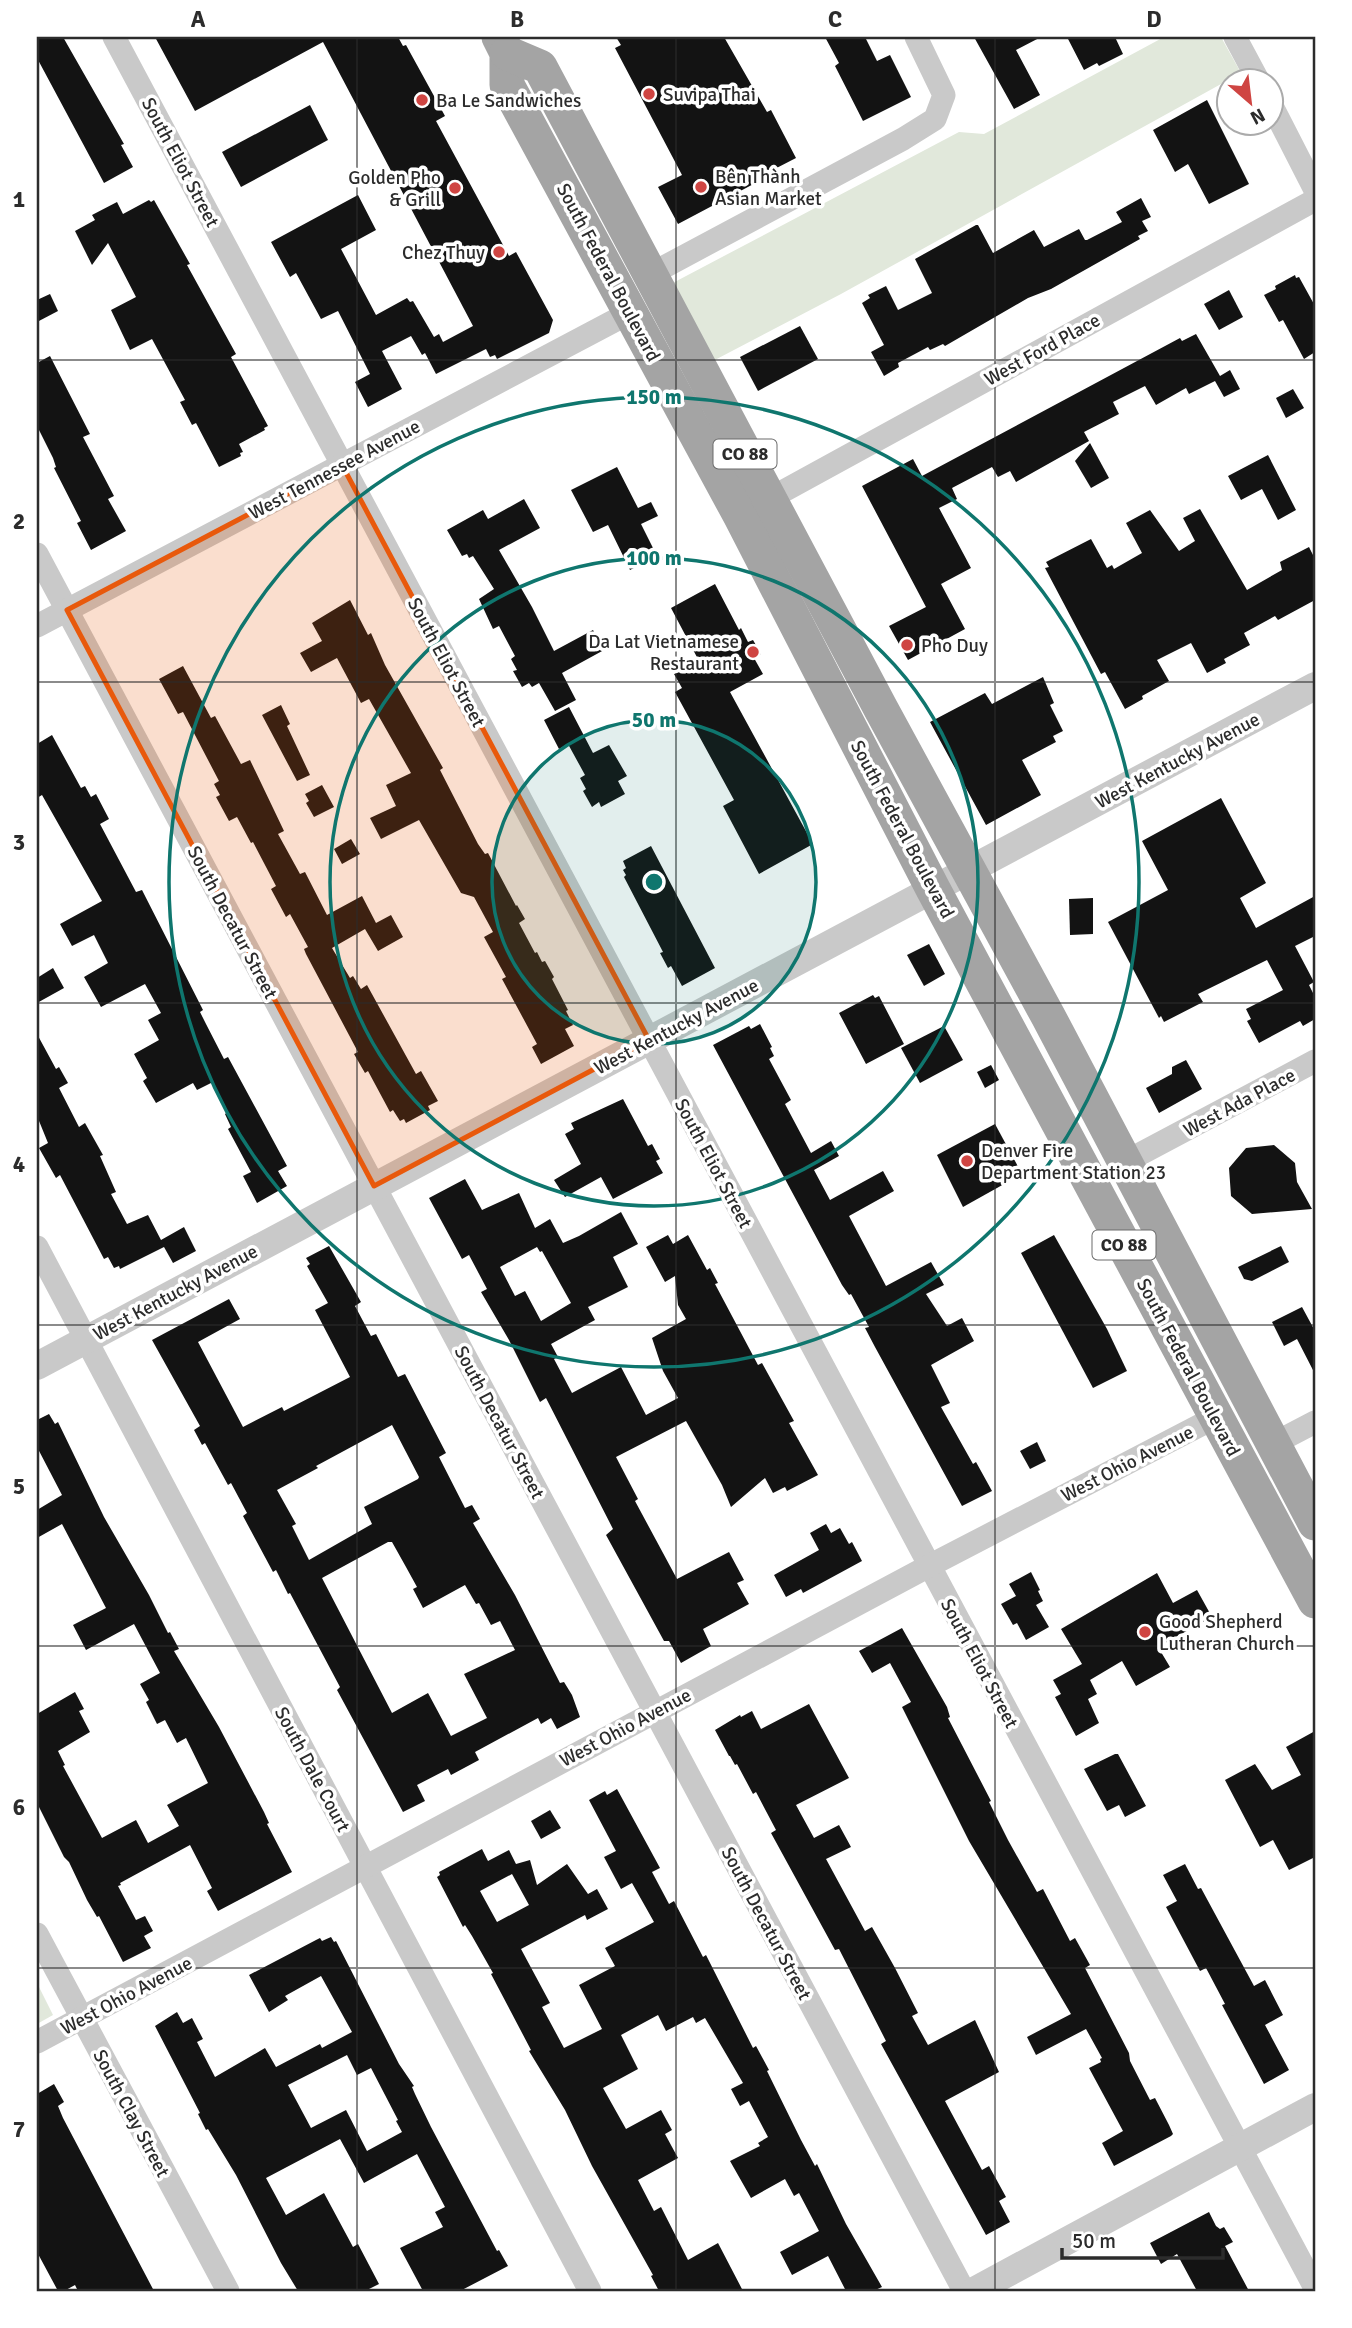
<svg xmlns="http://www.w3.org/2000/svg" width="1352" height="2328" viewBox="0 0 1352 2328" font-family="Signika,sans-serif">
  <rect width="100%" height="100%" fill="#fff"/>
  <g fill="#e1e8db">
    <polygon points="1164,37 1221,37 1241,73 841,294 711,362 669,285 959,132 984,134"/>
    <polygon points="37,1983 53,2015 37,2024"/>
  </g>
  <g fill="#131313" fill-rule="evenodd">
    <polygon points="37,37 63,37 124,144 121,145 133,167 104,183 37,58"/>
    <polygon points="155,37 398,37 403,46 406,45 445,116 436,121 509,256 516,252 553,320 549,333 497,359 495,355 490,357 486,349 436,374 425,353 422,355 411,336 382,351 402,389 368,407 355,382 370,374 338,311 321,319 296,273 290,277 271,242 358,195 376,230 341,249 376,315 407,298 410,302 413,301 434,337 439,334 443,342 473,326 323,42 195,111"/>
    <polygon points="616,37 724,37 767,112 771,110 796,158 761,176 763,179 678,224 658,187 682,175 615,48 621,45"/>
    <polygon points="825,37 865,37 877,61 890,55 911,97 863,121 835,66 839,63"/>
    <polygon points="974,37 1041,37 1016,50 1040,95 1014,109"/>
    <polygon points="1067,37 1115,37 1123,54 1099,66 1097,63 1084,70"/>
    <polygon points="1207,100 1249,184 1209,204 1188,164 1175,172 1153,130"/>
    <polygon points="310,105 328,140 241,187 222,152"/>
    <polygon points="1141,198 1151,217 1142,221 1148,231 1138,236 1140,239 1051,289 1028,298 945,346 943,344 930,350 928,347 898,363 899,367 884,376 871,352 884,345 862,303 870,298 868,295 886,286 898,310 932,293 915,259 976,225 978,225 993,253 1034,230 1044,247 1079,229 1085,240 1087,240 1122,222 1116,212"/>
    <polygon points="149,200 151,202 154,200 190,264 187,265 236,354 231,357 268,426 264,428 265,430 239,444 243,452 240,453 241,456 219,467 196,423 192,425 180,402 185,400 152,339 130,350 111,310 136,297 108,243 92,265 75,231 95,220 92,215 117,202 123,214"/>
    <polygon points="1295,275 1296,278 1299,277 1315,306 1315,352 1304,359 1283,320 1279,322 1264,295 1276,289 1275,286"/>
    <polygon points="1229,290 1243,317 1219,330 1204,304"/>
    <polygon points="50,294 58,311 37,322 37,300"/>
    <polygon points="800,326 818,359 758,391 740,357"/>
    <polygon points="1196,334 1220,376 1230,370 1240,389 1224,397 1215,381 1189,394 1186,388 1156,405 1145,386 1113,402 1119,414 1084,432 1089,441 1016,482 1010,471 998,477 992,467 952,488 957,499 939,508 971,568 941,584 965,629 908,660 889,626 926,607 862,486 913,459 922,476 1180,338 1182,341"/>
    <polygon points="50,356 90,434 83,437 114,496 108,499 126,531 91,550 77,523 81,521 54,468 56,467 53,458 37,426 37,363"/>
    <polygon points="1293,389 1304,408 1286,418 1276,398"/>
    <polygon points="1090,443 1109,478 1091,488 1075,461"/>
    <polygon points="1268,455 1296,510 1278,520 1262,489 1241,500 1228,476"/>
    <polygon points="617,467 638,508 651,502 658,516 641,524 657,556 630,570 608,525 593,532 571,490"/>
    <polygon points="524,499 540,528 499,550 532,607 554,651 593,630 604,650 562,673 576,700 555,711 539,683 532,687 529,683 522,687 513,671 517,670 511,659 515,656 499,626 493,629 479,599 494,589 473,556 469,558 467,554 462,556 447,530 483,510 488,519"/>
    <polygon points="1200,509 1247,590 1282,570 1280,562 1309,547 1315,559 1315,600 1278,620 1275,616 1244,633 1250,645 1224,659 1226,663 1207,673 1191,643 1157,660 1169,681 1142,696 1143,699 1125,709 1105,672 1101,674 1045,568 1049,567 1046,562 1091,539 1107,568 1112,565 1114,569 1142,553 1126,523 1150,510 1179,551 1195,541 1183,518"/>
    <polygon points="715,584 739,630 741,628 748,642 753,640 761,654 754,658 763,674 730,692 813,844 759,874 723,806 734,800 675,692 682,688 674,674 699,661 671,608"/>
    <polygon points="350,600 368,635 371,633 385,665 443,768 440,770 478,844 485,854 488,853 516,906 517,905 525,919 519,923 535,953 537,952 542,962 545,961 554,977 552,979 568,1010 566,1011 573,1025 565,1029 574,1046 541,1064 532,1047 537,1044 502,979 506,977 484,937 493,932 474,897 461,893 419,820 381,839 370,818 396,806 386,785 411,773 369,699 361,703 337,658 311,672 300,653 322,641 312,623"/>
    <polygon points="183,666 211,718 215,716 241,764 250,760 284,831 278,834 300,874 305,872 327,915 362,896 376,923 391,915 403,937 378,951 365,929 332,948 350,978 353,976 361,989 367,985 416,1074 421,1071 438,1101 428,1106 430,1110 406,1123 404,1119 400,1121 393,1110 390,1112 368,1071 365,1073 354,1054 358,1052 306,954 304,949 308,947 290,914 286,917 271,889 276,886 253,842 251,843 237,817 229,821 216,797 220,795 214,784 219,781 183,712 178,714 159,679"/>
    <polygon points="1043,677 1054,703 1050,705 1063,731 1053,736 1056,742 1022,760 1041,795 986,825 930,722 985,693 992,704"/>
    <polygon points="281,705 290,724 287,726 310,775 297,781 262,715"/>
    <polygon points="569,707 593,753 609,745 627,776 618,781 625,794 601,807 599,802 592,807 583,791 586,789 580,778 585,775 568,744 559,749 544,720"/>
    <polygon points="52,735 81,788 85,786 91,797 96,794 109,819 100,824 136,892 142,890 203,1010 200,1012 206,1024 224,1059 228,1057 287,1166 278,1171 287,1186 257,1203 243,1176 251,1172 228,1129 231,1127 225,1114 228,1112 213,1082 197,1090 193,1083 156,1103 143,1081 147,1078 134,1054 159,1040 148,1020 161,1013 145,984 101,1007 84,977 108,963 94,935 72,946 60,924 102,901 42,795 37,798 37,744"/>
    <polygon points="322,785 334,807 314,817 306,803 309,801 305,794"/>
    <polygon points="1221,798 1266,883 1240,898 1256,928 1315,896 1315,936 1295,946 1314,982 1309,985 1315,997 1315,1019 1303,1026 1300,1021 1259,1043 1247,1021 1251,1019 1246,1009 1283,990 1267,960 1198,994 1203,1002 1164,1022 1161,1016 1159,1018 1108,922 1168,890 1142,841"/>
    <polygon points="351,839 360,854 342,864 334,849"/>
    <polygon points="651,846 715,968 682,986 671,966 668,968 660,953 663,952 624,877 626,875 623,870 626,868 623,861"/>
    <polygon points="1093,898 1093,934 1070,935 1069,899"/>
    <polygon points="929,944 945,974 924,986 907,955"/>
    <polygon points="53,968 64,988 37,1003 37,978"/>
    <polygon points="873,995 875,998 879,996 904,1044 866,1064 839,1013"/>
    <polygon points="760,1024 772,1047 770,1048 774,1056 769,1059 791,1100 785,1104 811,1153 831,1141 839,1156 814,1170 830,1200 883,1171 894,1191 849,1216 886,1286 931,1262 944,1285 926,1294 947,1326 962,1318 974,1341 931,1365 950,1403 941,1407 973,1464 976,1462 992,1491 962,1506 875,1347 865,1328 869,1327 851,1294 849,1295 842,1285 713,1045 749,1026 751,1029"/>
    <polygon points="944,1026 963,1060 920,1083 901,1048"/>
    <polygon points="37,1034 56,1069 59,1067 68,1083 59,1088 79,1127 85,1123 103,1155 100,1156 116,1192 111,1194 127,1224 148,1215 161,1240 184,1227 196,1251 173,1263 164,1247 120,1269 119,1266 114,1268 108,1257 104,1259 60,1175 56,1178 39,1148 48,1143 37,1116"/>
    <polygon points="1186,1060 1202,1089 1159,1113 1146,1088 1172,1074 1172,1067"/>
    <polygon points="991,1065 999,1080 985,1088 977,1072"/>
    <polygon points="623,1099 648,1146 652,1144 660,1159 656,1161 663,1173 613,1199 601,1177 565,1197 554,1180 581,1164 565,1134 574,1129 571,1123"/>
    <polygon points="995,1124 1022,1174 963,1207 937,1155"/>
    <polygon points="1274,1145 1295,1163 1297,1182 1312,1209 1252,1214 1231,1196 1229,1168 1246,1148"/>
    <path d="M465 1179 482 1210 519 1193 535 1228 550 1219 563 1243 579 1236 621 1212 638 1244 613 1257 628 1287 588 1307 595 1320 551 1344 558 1357 554 1359 572 1393 621 1367 646 1415 678 1398 663 1371 652 1338 686 1319 678 1305 675 1276 665 1282 646 1247 668 1235 673 1244 688 1235 707 1270 710 1268 718 1283 715 1284 758 1365 762 1363 794 1421 789 1423 818 1475 787 1491 785 1487 773 1493 765 1478 731 1507 722 1485 686 1421 616 1457 638 1499 635 1501 677 1579 729 1552 744 1580 737 1583 749 1604 703 1629 711 1646 681 1663 669 1641H664L606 1535 613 1529 546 1398 540 1402 509 1340 481 1292 487 1289 469 1255 462 1259 429 1198ZM537 1247 540 1252 542 1251 571 1303 541 1321 525 1291 515 1296 500 1267Z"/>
    <polygon points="1054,1235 1107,1329 1127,1371 1093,1388 1021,1253"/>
    <path d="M329 1246 361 1302 355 1306 371 1336 376 1334 398 1377 405 1374 446 1453 439 1457 465 1508 472 1505 480 1519 473 1523 515 1595 560 1683 564 1682 572 1695 580 1717 557 1729 551 1718 541 1724 538 1718 475 1752 479 1760 451 1775 448 1769 417 1785 425 1801 403 1812 337 1690 340 1687 290 1593 288 1594 276 1570 273 1572 243 1516 247 1513 231 1483 228 1485 205 1443 202 1445 194 1430 200 1426 152 1340 229 1299 240 1319 198 1342 243 1427 282 1407 284 1411 350 1377 315 1310 328 1303 307 1266 310 1264 306 1258ZM392 1425 419 1477 418 1479 364 1507 372 1524 309 1560 292 1526 296 1524 277 1490 318 1468 316 1466ZM388 1542H392L406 1567 417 1587 413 1589 423 1608 465 1585 476 1604 479 1603 491 1625 500 1621 515 1650 464 1674 487 1718 451 1736 428 1693 392 1713 322 1578Z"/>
    <polygon points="1281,1246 1289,1262 1252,1281 1244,1279 1238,1267"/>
    <polygon points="1302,1307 1315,1331 1315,1374 1297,1339 1284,1346 1272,1322"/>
    <polygon points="49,1414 55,1424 58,1422 104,1517 149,1595 168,1633 170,1632 179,1649 174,1651 219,1727 264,1812 269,1823 267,1824 292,1872 218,1911 207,1891 212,1888 190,1845 120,1883 121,1885 118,1886 136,1920 145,1916 153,1931 144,1936 151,1948 123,1962 99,1916 97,1917 87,1900 69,1862 64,1857 37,1803 37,1714 75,1692 84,1709 79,1711 90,1732 58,1751 65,1765 63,1766 102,1838 136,1820 148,1843 179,1826 167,1805 208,1783 186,1738 177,1743 165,1720 157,1724 146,1702 149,1700 140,1684 160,1673 134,1624 86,1650 73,1625 106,1608 62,1524 37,1538 37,1510 62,1495 37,1447 37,1420"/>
    <polygon points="1037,1442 1046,1461 1030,1469 1020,1451"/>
    <polygon points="826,1524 831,1533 840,1528 849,1544 852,1542 862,1561 803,1593 801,1589 786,1597 774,1575 819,1550 810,1533"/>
    <polygon points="1031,1572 1040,1590 1038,1591 1043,1601 1036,1605 1049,1627 1026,1640 1017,1623 1013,1625 1001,1604 1016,1596 1009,1584"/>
    <polygon points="1157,1573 1173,1603 1197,1590 1212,1617 1158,1647 1170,1667 1136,1686 1122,1661 1090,1680 1097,1694 1088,1699 1099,1723 1076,1736 1055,1697 1061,1694 1053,1680 1082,1664 1061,1629"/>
    <polygon points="902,1628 947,1707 950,1717 948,1718 991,1801 989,1802 1008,1840 1037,1892 1043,1889 1070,1941 1075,1938 1090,1965 1085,1968 1129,2053 1130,2061 1150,2100 1155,2098 1169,2125 1173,2134 1171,2136 1114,2166 1102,2143 1123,2131 1089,2068 1101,2062 1100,2059 1102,2058 1086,2029 1036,2055 1027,2037 1071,2014 969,1841 902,1707 911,1702 890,1663 872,1673 859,1651"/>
    <polygon points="809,1704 849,1778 796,1805 814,1838 839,1825 851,1847 826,1859 865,1931 872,1927 895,1968 918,2013 912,2016 928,2045 975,2020 999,2072 945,2101 982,2170 989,2166 1006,2197 999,2201 1010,2222 986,2235 881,2044 886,2041 839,1949 835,1950 771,1833 776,1830 756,1792 753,1794 737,1764 735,1765 730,1756 729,1756 715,1730 740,1715 741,1717 752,1711 761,1729"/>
    <polygon points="1315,1731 1315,1857 1289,1870 1273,1840 1260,1847 1225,1780 1255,1764 1272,1790 1301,1775 1286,1747"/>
    <polygon points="1115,1754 1118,1754 1146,1806 1125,1817 1119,1805 1107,1811 1084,1769"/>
    <path d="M617 1789 660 1868 652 1872 669 1904 674 1901 703 1957 706 1955 753 2048 756 2046 769 2070 767 2071 801 2140 815 2166 817 2164 846 2224 882 2287 873 2291H846L828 2256 792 2275 780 2252 819 2231 799 2193 794 2196 785 2179 751 2198 730 2161 760 2146 758 2143 768 2137 749 2101 740 2106 731 2089 743 2083 705 2018 696 2023 693 2017 666 2031 658 2015 621 2035 638 2069 603 2088 626 2129 661 2110 672 2130 665 2134 678 2158 638 2180 654 2211 661 2207 688 2260 718 2243 743 2291H659L651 2276 653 2275 592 2166 565 2110 529 2051 531 2050 491 1974 493 1973 472 1936 465 1925 463 1927 437 1877 440 1875 439 1872 482 1849 488 1861 509 1850 516 1864 530 1860 537 1885 567 1864 588 1894 597 1889 608 1909 587 1920 585 1915 521 1949 550 2003 542 2007 564 2048 602 2029 579 1985 615 1966 605 1948 654 1922 632 1883 621 1889 604 1857 616 1851 589 1800 605 1791 607 1795ZM512 1874 529 1905 497 1922 480 1891Z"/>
    <polygon points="550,1810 561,1828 541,1839 531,1821"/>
    <polygon points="1185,1864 1198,1889 1201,1888 1254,1986 1265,1980 1283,2015 1265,2025 1289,2070 1264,2084 1222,2005 1225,2004 1206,1968 1200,1971 1166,1907 1177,1901 1163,1875"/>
    <path d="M331 1937 334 1942 336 1941 399 2064 414 2086 412 2087 415 2094 431 2127 497 2251 499 2250 508 2266 460 2291H423L400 2248 443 2227 435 2212 445 2207 417 2154 364 2183 340 2139 266 2178 286 2215 324 2193 353 2247 358 2244 379 2284 365 2291H298L281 2263 236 2175 208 2129 206 2130 198 2114 200 2113 155 2026 177 2012 183 2023 192 2018 203 2039 197 2042 215 2077 265 2048 276 2067 320 2044 322 2048 352 2032 321 1976 285 1996 288 2000 269 2012 249 1975 316 1940 320 1938 322 1941ZM347 2055 357 2075 371 2068 398 2120 396 2121 402 2132 367 2151 346 2110 311 2128 288 2085Z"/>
    <polygon points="54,2084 64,2102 58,2106 63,2118 154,2291 78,2291 75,2285 64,2291 58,2291 37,2252 37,2094"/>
    <polygon points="1209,2212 1216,2226 1220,2229 1224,2227 1233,2242 1225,2246 1249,2291 1197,2291 1177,2254 1161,2264 1150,2243"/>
  </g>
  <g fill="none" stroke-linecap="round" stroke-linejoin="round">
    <g stroke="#c9c9c9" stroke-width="23">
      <polyline points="114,37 1315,2288"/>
      <polyline points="1235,37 1258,80"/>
      <polyline points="1272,106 1315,190"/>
      <polyline points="649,275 903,139 935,119 944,95 916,37"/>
      <polyline points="769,499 1315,200"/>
      <polyline points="37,554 964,2291"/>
      <polyline points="37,626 631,312"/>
      <polyline points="1125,1162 1315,1061"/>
      <polyline points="37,1247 590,2291"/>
      <polyline points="1273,1444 1315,1422"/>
      <polyline points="37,1934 228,2291"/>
      <polyline points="37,2042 929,1566 1216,1417"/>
    </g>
    <g stroke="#c9c9c9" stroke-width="28">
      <polyline points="37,1366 1315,686"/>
      <polyline points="974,2291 1315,2107"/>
    </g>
    <g stroke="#a4a4a4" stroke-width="35">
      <polyline points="499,37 507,53 507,85 740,515 933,889 1315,1601"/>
      <polyline points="507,53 540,67 881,709 1048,1016 1315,1523"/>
    </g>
  </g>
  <path fill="#e8590c" fill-opacity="0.2" stroke="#e8590c" stroke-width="5" stroke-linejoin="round" d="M342 465 649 1040 374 1186 67 610Z"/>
  <path fill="none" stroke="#2c2c2c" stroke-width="2" stroke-opacity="0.55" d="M357 37V2291M676 37V2291M995 37V2291M37 360H1315M37 682H1315M37 1003H1315M37 1325H1315M37 1646H1315M37 1968H1315"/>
  <circle cx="654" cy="882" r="162" fill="#0f766e" fill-opacity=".12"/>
  <g fill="none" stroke="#0f766e" stroke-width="3.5">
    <circle cx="654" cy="882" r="162"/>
    <circle cx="654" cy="882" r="324"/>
    <circle cx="654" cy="882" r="485"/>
  </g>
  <g fill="#cf4542" stroke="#fff" stroke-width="2.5">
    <circle cx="649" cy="94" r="7"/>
    <circle cx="422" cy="100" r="7"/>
    <circle cx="701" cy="187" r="7"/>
    <circle cx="455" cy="188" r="7"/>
    <circle cx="499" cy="252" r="7"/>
    <circle cx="907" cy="645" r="7"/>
    <circle cx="753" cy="652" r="7"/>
    <circle cx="967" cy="1161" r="7"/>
    <circle cx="1145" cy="1632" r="7"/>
  </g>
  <g text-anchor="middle" stroke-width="7" stroke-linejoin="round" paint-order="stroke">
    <g fill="#fff" stroke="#6b6b6b" stroke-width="2">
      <rect x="713.5" y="439.5" width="63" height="29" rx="5"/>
      <rect x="1092.5" y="1230.5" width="63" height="29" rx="5"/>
    </g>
    <g font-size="18" font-weight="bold" fill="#2c2c2c">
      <text x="745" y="460">CO 88</text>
      <text x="1124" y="1251">CO 88</text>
    </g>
    <g font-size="19" fill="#2c2c2c" stroke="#fff" text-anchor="start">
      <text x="663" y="101">Suvipa Thai</text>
      <text x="436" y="107">Ba Le Sandwiches</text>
      <text x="715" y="183">Bên Thành<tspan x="715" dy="22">Asian Market</tspan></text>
      <text x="441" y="184" text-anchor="end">Golden Pho<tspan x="441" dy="22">&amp; Grill</tspan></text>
      <text x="485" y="259" text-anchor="end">Chez Thuy</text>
      <text x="739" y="648" text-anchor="end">Da Lat Vietnamese<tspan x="739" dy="22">Restaurant</tspan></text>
      <text x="921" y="652">Pho Duy</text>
      <text x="981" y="1157">Denver Fire<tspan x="981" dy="22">Department Station 23</tspan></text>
      <text x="1159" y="1628">Good Shepherd<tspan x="1159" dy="22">Lutheran Church</tspan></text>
    </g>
    <g font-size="19" fill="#2c2c2c" stroke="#fff">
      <text transform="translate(181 162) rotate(62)" y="7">South Eliot Street</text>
      <text transform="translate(609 272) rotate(62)" y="7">South Federal Boulevard</text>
      <text transform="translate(1042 349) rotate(-29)" y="7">West Ford Place</text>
      <text transform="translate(334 469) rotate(-28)" y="7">West Tennessee Avenue</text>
      <text transform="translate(447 662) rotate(62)" y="7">South Eliot Street</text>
      <text transform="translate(1177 760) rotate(-28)" y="7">West Kentucky Avenue</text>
      <text transform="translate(903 829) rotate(62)" y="7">South Federal Boulevard</text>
      <text transform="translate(233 922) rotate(62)" y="7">South Decatur Street</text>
      <text transform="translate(676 1026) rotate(-28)" y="7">West Kentucky Avenue</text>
      <text transform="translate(1239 1102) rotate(-28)" y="7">West Ada Place</text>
      <text transform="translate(714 1163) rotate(62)" y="7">South Eliot Street</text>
      <text transform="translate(175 1292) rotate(-28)" y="7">West Kentucky Avenue</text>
      <text transform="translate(1189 1367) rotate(62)" y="7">South Federal Boulevard</text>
      <text transform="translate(500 1422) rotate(62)" y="7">South Decatur Street</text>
      <text transform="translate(1127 1463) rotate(-27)" y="7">West Ohio Avenue</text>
      <text transform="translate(980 1663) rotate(62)" y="7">South Eliot Street</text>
      <text transform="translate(625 1727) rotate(-28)" y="7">West Ohio Avenue</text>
      <text transform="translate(313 1769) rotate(62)" y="7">South Dale Court</text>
      <text transform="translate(767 1923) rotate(62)" y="7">South Decatur Street</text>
      <text transform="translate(126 1995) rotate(-28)" y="7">West Ohio Avenue</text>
      <text transform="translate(132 2113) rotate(62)" y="7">South Clay Street</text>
    </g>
  </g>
  <circle cx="654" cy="882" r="10" fill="#0f766e" stroke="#fff" stroke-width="3.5"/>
  <g font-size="21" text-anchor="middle" font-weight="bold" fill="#0f766e" stroke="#fff" stroke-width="7" stroke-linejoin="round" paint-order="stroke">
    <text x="654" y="404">150 m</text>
    <text x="654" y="565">100 m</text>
    <text x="654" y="727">50 m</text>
  </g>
  <rect width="1352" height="2328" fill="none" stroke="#ffffff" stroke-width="77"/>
  <g transform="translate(1250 102) rotate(152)"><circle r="33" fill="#ffffff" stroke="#ababab" stroke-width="2"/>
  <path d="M0-5L12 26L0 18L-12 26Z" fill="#cf4542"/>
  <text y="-10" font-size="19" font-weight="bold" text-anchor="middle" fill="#2c2c2c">N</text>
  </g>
  <path d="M1062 2248v10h161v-10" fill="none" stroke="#2c2c2c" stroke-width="3.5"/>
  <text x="1072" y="2248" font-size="21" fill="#2c2c2c" stroke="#ffffff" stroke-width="5" paint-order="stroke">50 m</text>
  <rect x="38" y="38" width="1276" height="2252" fill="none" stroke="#2c2c2c" stroke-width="2.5"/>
  <g font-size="23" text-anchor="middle" font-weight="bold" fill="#2c2c2c">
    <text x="198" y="27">A</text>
    <text x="517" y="27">B</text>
    <text x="835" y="27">C</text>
    <text x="1154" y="27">D</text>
    <text x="19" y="207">1</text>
    <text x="19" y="529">2</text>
    <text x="19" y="850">3</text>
    <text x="19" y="1172">4</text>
    <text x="19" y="1494">5</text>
    <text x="19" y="1815">6</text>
    <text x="19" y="2137">7</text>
  </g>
</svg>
